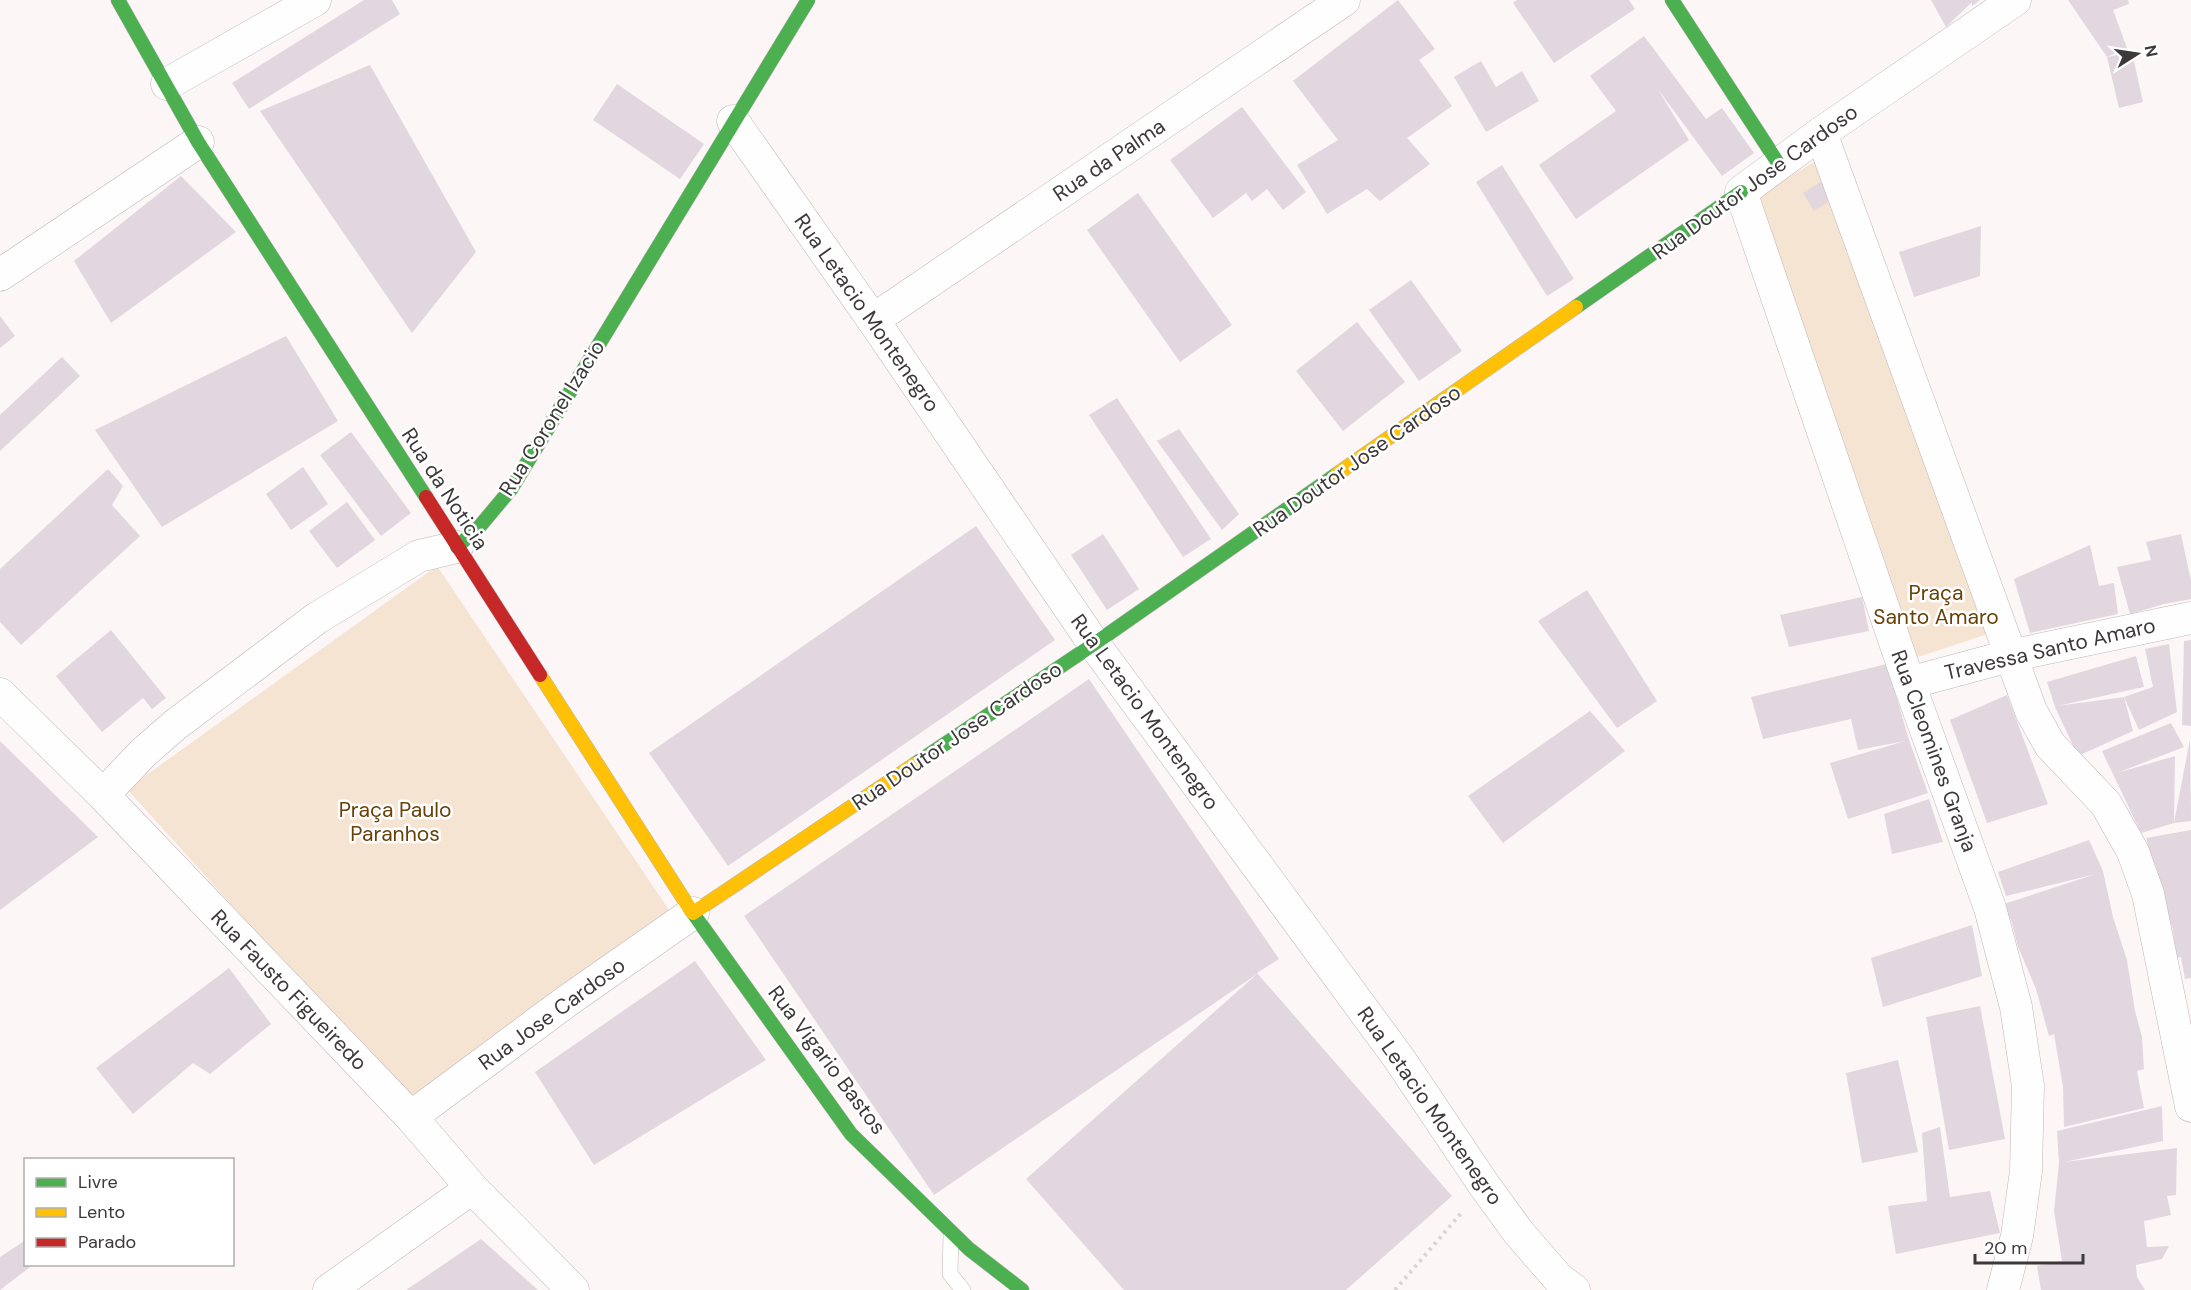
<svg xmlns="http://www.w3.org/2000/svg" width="2191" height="1290" viewBox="0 0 2191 1290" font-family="'DM Sans',sans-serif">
  <rect width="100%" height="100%" fill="#fcf6f7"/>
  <g fill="#f6e4d3">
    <polygon points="1819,159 1988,634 1912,659 1758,195"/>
    <polygon points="437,566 669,910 412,1105 127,789"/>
  </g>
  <g fill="#e2d7df">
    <polygon points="364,0 392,0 400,14 249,109 232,83"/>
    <polygon points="1398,0 1435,49 1419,60 1452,106 1407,138 1430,164 1380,201 1367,189 1327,214 1297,165 1338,140 1293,81"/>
    <polygon points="1517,0 1629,0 1635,9 1554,63 1513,3"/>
    <polygon points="1931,0 1980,0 1972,6 1972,2 1946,27"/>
    <polygon points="2068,0 2128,0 2129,4 2113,10 2127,48 2107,57"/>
    <polygon points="1644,36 1706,119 1722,108 1754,153 1722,176 1657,88 1689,140 1576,219 1539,165 1616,111 1590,76"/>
    <polygon points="2132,52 2143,102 2119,108 2107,57"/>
    <polygon points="1481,61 1496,87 1522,71 1539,101 1486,132 1454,77"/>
    <polygon points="370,65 476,252 412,333 260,111"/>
    <polygon points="617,84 704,144 680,179 593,120"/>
    <polygon points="1242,107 1306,192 1283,210 1267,189 1252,201 1246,193 1213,218 1170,160"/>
    <polygon points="1502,165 1574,279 1547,296 1476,182"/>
    <polygon points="1846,166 1857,183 1814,211 1803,193"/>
    <polygon points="181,176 236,232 111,323 74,261"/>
    <polygon points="1138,193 1232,325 1180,362 1087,230"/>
    <polygon points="1981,226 1980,276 1914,297 1899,252"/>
    <polygon points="1411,280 1462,351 1419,381 1369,310"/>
    <polygon points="0,316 15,336 0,348"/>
    <polygon points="1357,322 1405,382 1343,431 1296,371"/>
    <polygon points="286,336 338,421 162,527 95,430"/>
    <polygon points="62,357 80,376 0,451 0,415"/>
    <polygon points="1117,398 1211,539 1183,557 1089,415"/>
    <polygon points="1179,429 1239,514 1222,530 1157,441"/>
    <polygon points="351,432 411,513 381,536 320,455"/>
    <polygon points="303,467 328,504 291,530 266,494"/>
    <polygon points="108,469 123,486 112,505 140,536 21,645 0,622 0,569"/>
    <polygon points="347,502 375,540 337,568 309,531"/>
    <polygon points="976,526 1055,640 728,866 649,753"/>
    <polygon points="1103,534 1139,589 1107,610 1071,555"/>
    <polygon points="2181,534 2191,581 2191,599 2164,604 2130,614 2117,567 2151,560 2146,542"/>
    <polygon points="2090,545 2099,586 2114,583 2118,614 2030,633 2014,579"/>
    <polygon points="1587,590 1657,701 1617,728 1538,621"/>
    <polygon points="1862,597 1869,631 1789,647 1780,615"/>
    <polygon points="111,630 166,698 152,709 143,698 102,732 56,676"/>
    <polygon points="2191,640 2191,726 2182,725 2184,641"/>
    <polygon points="2169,644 2177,712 2139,730 2124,697 2153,687 2145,649"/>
    <polygon points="2136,656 2144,687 2057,706 2124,697 2133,731 2078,756 2055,707 2047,682"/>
    <polygon points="1887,664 1909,740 1928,793 1848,819 1830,763 1905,741 1858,750 1851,719 1763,739 1751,697"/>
    <polygon points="1089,679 1279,959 1257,973 1452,1196 1346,1290 1124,1290 1026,1179 1257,974 934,1195 744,916"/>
    <polygon points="2007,695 2048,804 1987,823 1950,720"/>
    <polygon points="1590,711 1625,751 1503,843 1468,796"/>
    <polygon points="2171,723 2184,747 2117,773 2175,756 2174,823 2141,833 2102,751"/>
    <polygon points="2190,739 2191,821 2174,823"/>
    <polygon points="0,741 98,837 0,910"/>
    <polygon points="1929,799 1943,842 1892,854 1884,814"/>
    <polygon points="2191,830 2191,978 2185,979 2181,957 2176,958 2173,930 2146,838"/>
    <polygon points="2089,840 2103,871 2113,917 2127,960 2135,1011 2142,1037 2144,1069 2137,1071 2144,1108 2064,1127 2063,1087 2054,1034 2049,1036 2036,989 2018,947 2012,923 2004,904 2096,874 2006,896 1998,872"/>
    <polygon points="1972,925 1982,976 1883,1007 1871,958"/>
    <polygon points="695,961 766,1060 594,1165 535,1072"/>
    <polygon points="229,968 271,1024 210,1074 193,1063 133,1114 96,1068"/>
    <polygon points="1980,1006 2005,1139 1949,1150 1926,1017"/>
    <polygon points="1898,1060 1918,1152 1862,1163 1846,1073"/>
    <polygon points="2162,1106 2163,1141 2064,1162 2177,1148 2176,1195 2167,1196 2171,1215 2144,1221 2147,1247 2169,1246 2162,1259 2136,1265 2137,1277 2145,1290 2041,1290 2037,1266 2062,1261 2054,1211 2059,1163 2057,1131"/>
    <polygon points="1940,1127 1950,1197 1990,1191 2000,1233 1896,1254 1888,1206 1927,1201 1922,1133"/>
    <polygon points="481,1239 538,1290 406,1290"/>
    <polygon points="26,1240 26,1264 34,1264 0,1290 0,1257"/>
  </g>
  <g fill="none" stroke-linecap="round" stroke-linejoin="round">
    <defs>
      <polyline id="lane" points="951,1235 950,1274 963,1290"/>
      <g id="street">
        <polyline points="167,84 315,0"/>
        <polyline points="733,121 873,320 1094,644 1398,1057 1484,1185 1519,1233 1559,1279 1574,1290"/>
        <polyline points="1821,133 2031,711 2050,745 2106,804 2133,852 2148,894 2191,1106"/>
        <polyline points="0,275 198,142"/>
        <polyline points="873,320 1344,0"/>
        <polyline points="1909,683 2009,656 2191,618"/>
        <polyline points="0,694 103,795 411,1117 472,1188 573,1290"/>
        <polyline points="103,795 143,753 175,725 317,618 419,556 457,547"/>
        <polyline points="411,1117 567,1001 693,913"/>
        <polyline points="329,1290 472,1188"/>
        <polyline points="2003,1290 2017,1236 2026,1171 2028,1086 2016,1007 1990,908 1909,683 1741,192 1821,133 2015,0"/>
      </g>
      <g id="fast">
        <polyline points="118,0 198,142 426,497"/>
        <polyline points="1672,0 1778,163"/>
        <polyline points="1576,307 1741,192"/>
        <polyline points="457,547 480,526 511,489 808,0"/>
        <polyline points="915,764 1094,644 1337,474"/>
        <polyline points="690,909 851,1134 969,1249 1022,1290"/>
      </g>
      <g id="slow">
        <polyline points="1337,474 1576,307"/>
        <polyline points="540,675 690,909"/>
        <polyline points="693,913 915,764"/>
      </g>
      <polyline id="jam" points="426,497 540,675"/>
    </defs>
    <use href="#lane" stroke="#bdb7b8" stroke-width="16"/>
    <use href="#street" stroke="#bdb7b8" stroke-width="33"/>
    <use href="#fast" stroke="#bdb7b8" stroke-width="15"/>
    <use href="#slow" stroke="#bdb7b8" stroke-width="15"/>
    <use href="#jam" stroke="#bdb7b8" stroke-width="15"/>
    <polyline stroke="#d9d6d6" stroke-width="4" stroke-dasharray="3 4.5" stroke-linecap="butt" points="1395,1290 1463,1211"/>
    <use href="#lane" stroke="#fffefe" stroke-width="15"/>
    <use href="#street" stroke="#fffefe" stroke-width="32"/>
    <use href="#fast" stroke="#4caf50" stroke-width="14"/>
    <use href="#slow" stroke="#ffc107" stroke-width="14"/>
    <use href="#jam" stroke="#c62828" stroke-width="14"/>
  </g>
  <g text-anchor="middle" stroke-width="5" stroke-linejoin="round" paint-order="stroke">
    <g font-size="21" fill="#3d3839" stroke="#fff">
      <text transform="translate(1109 160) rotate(-34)" y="7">Rua da Palma</text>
      <text transform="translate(1755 182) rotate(-36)" y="7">Rua Doutor Jose Cardoso</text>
      <text transform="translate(867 313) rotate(55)" y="7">Rua Letacio Montenegro</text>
      <text transform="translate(552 418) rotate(-58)" y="7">Rua Coronel Izacio</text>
      <text transform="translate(1357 461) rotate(-35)" y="7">Rua Doutor Jose Cardoso</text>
      <text transform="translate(445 489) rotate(57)" y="7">Rua da Noticia</text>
      <text transform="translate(2050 649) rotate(-13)" y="7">Travessa Santo Amaro</text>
      <text transform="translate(1145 712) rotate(54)" y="7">Rua Letacio Montenegro</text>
      <text transform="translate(957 736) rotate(-34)" y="7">Rua Doutor Jose Cardoso</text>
      <text transform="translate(1934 751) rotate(70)" y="7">Rua Cleomines Granja</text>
      <text transform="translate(289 990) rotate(46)" y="7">Rua Fausto Figueiredo</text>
      <text transform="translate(552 1014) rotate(-36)" y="7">Rua Jose Cardoso</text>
      <text transform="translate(827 1060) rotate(53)" y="7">Rua Vigario Bastos</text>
      <text transform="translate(1430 1106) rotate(55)" y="7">Rua Letacio Montenegro</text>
    </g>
    <g font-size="21" fill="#674107" stroke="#fff">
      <text x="1936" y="600">Praça<tspan x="1936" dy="24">Santo Amaro</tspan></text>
      <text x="395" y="817">Praça Paulo<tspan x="395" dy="24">Paranhos</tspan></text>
    </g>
  </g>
  <rect x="24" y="1158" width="210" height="108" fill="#ffffff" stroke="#b1afb0" stroke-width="1.5"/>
  <rect x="36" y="1178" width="30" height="9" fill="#4caf50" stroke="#b1afb0" stroke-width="1.5"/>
  <text x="78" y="1188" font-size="18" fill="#3d3839">Livre</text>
  <rect x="36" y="1208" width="30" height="9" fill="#ffc107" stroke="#b1afb0" stroke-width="1.5"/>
  <text x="78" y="1218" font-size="18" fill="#3d3839">Lento</text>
  <rect x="36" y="1238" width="30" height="9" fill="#c62828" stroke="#b1afb0" stroke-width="1.5"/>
  <text x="78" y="1248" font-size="18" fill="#3d3839">Parado</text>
  <g transform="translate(2137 54) rotate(78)" stroke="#ffffff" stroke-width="4.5" paint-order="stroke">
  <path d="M0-4.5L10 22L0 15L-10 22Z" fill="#3d3839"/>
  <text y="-9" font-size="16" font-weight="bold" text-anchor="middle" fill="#3d3839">N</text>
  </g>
  <path d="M1975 1254v9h108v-9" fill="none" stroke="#3d3839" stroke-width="3"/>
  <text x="1984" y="1254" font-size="18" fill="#3d3839" stroke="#ffffff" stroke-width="4.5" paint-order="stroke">20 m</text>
</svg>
